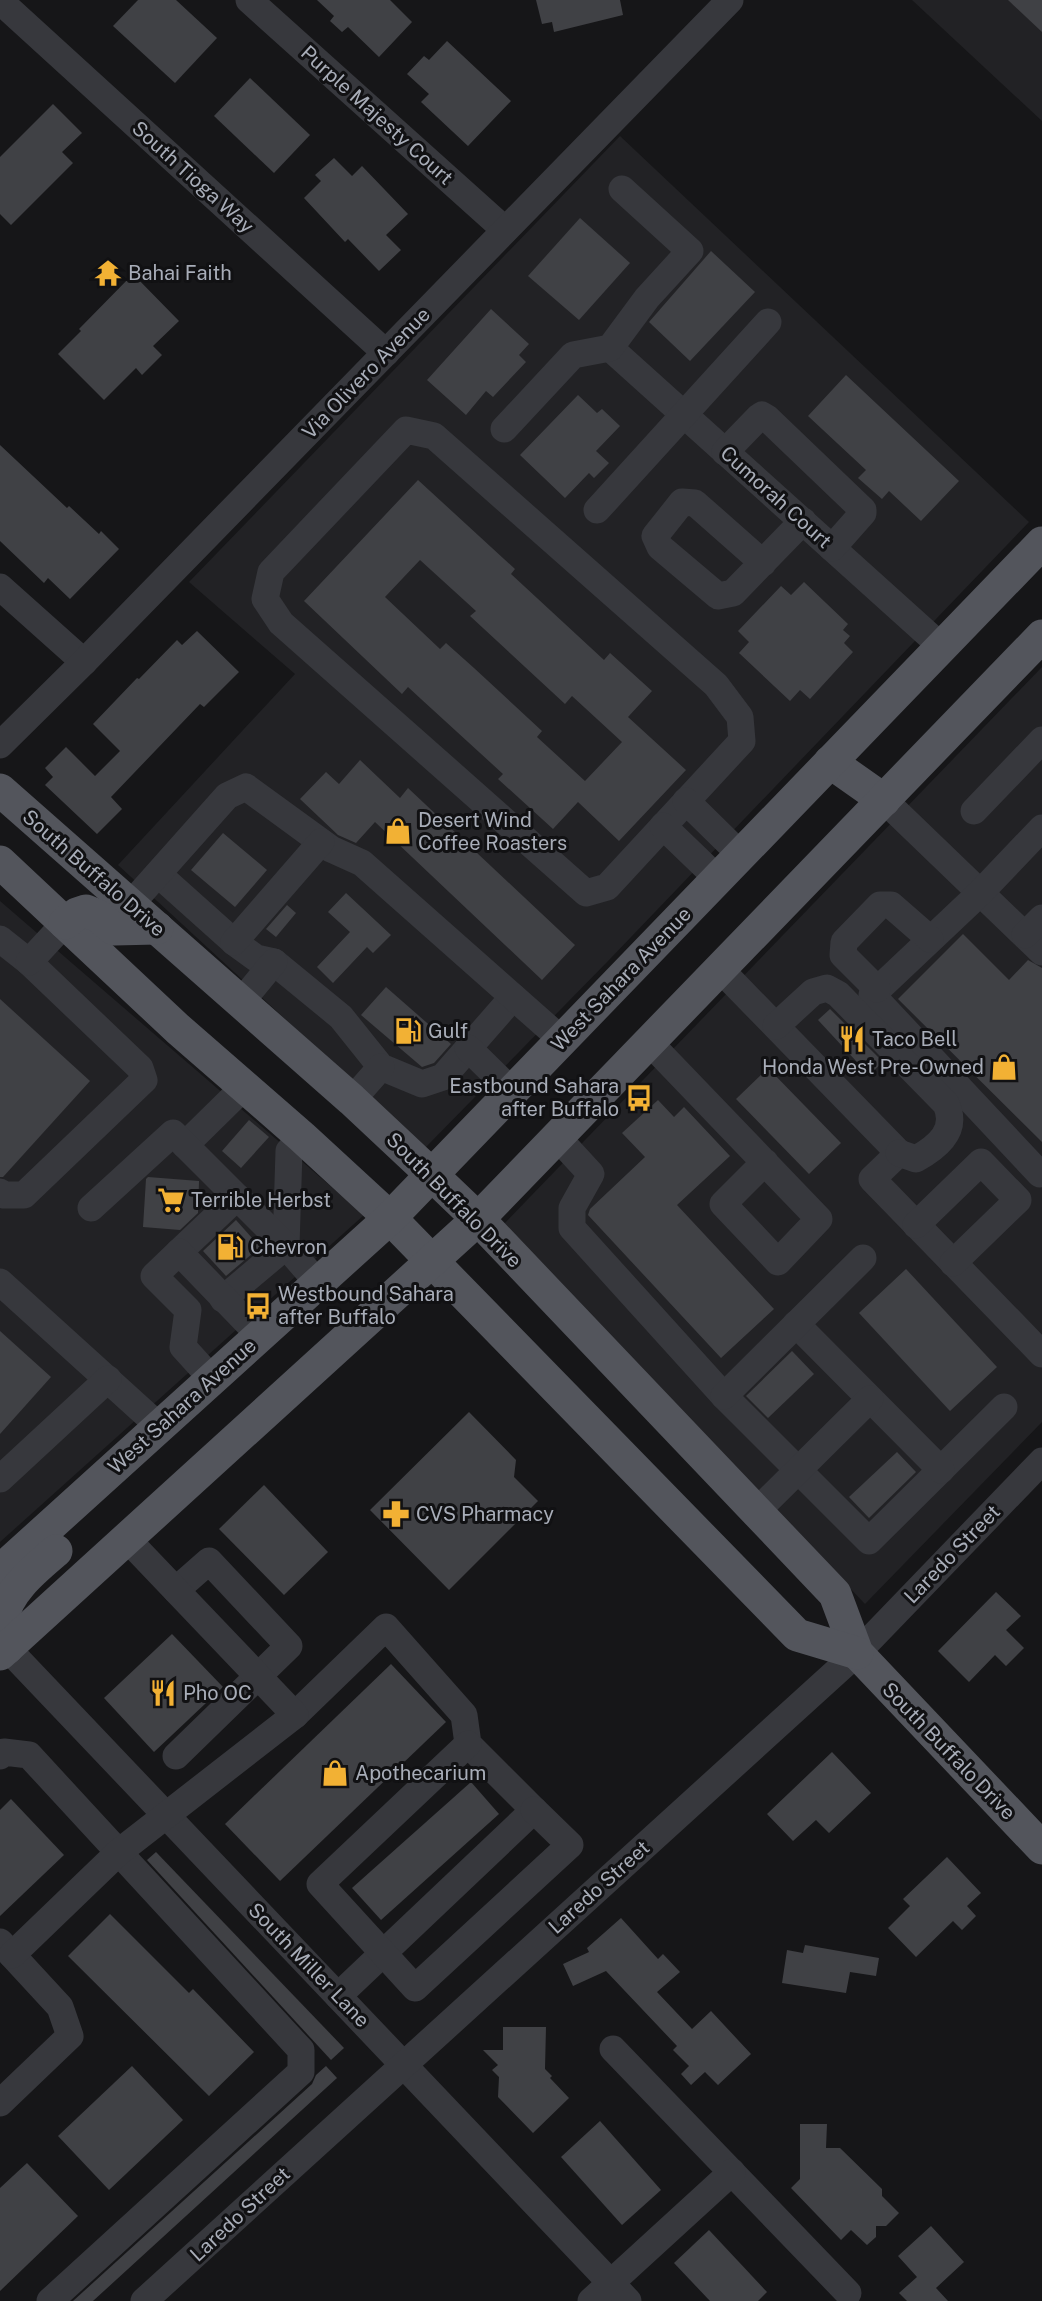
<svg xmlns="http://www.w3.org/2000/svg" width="1042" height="2301" viewBox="0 0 1042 2301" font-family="'Public Sans',sans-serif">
  <rect width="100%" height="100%" fill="#161618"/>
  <g fill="#222225">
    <polygon points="912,0 1042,0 1042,121"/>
    <polygon points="620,136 1029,522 609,960 425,1148 118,865 295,674 189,582"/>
    <polygon points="1042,667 1042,1422 865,1604 503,1225"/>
    <polygon points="0,901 364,1215 0,1542"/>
  </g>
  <g fill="#404145" fill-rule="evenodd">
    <polygon points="138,0 176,0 217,38 175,83 113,26"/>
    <polygon points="317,0 390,0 412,22 379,57 348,27 342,32 330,21 334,16"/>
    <polygon points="536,0 620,0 623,15 554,32 552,22 542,24"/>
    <polygon points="1008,0 1042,0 1042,32"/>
    <polygon points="447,41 511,101 468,146 421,102 429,94 407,74 424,56 429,60"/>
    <polygon points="250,78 310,135 274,173 214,116"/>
    <polygon points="53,104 82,133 62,152 73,163 11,225 0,214 0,157"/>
    <polygon points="334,158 352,176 362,166 408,214 386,235 401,250 379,271 348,239 345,242 304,198 321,181 315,175"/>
    <polygon points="580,218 630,263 579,320 528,276"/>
    <polygon points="711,251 755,292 690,361 649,322"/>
    <polygon points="133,274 179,321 153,346 162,355 142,375 136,368 104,400 58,354 81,331 79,329"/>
    <polygon points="491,309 529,344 519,355 526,362 493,397 486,391 466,415 427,380"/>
    <polygon points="846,375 959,481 921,521 889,491 882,499 858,478 866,470 808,416"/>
    <polygon points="578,395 597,413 602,409 620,426 596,451 609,463 594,478 589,473 565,498 520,455"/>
    <polygon points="0,445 67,508 69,506 99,534 101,531 119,549 70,599 48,578 44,583 0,541"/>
    <path d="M418 480 515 569 511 574 604 660 610 653 652 691 628 717 686 770 619 841 578 802 553 829 498 779 503 774 421 699 408 687 402 694 304 601ZM420 560 476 611 470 616 565 704 572 696 622 742 585 781 537 737 542 731 474 668 446 643 440 649 385 597Z"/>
    <polygon points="804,582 848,624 843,630 850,636 844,643 853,652 810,699 800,690 790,701 739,653 749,642 738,631 781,586 791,595"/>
    <polygon points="197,631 239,672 204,707 200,704 111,797 122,809 97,834 45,785 53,777 45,768 66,747 95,776 120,751 93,724 137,678 139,679 177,640 182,645"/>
    <polygon points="360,760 400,798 408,788 575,945 542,980 375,822 356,843 338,835 300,799 326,772 339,784"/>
    <polygon points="223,833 267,870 235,907 191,870"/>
    <polygon points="346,893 391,935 373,953 367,947 333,983 317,967 350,932 328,912"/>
    <polygon points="287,905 296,913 276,937 266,929"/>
    <polygon points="963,934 1009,980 1028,960 1042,968 1042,1142 898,999"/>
    <polygon points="386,987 451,1044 434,1063 422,1067 361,1015"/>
    <polygon points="0,999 90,1081 3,1177 0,1177"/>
    <polygon points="830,1009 883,1062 869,1075 818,1020"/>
    <polygon points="768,1068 841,1143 809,1174 736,1099"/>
    <polygon points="658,1100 674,1117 684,1107 730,1156 677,1205 774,1309 721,1358 588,1215 590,1209 645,1157 622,1133"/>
    <polygon points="249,1120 269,1137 241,1168 222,1151"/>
    <polygon points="148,1177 199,1181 198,1213 180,1230 143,1227 146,1179"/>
    <polygon points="236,1220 260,1247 226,1276 203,1251"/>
    <polygon points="906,1269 997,1367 950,1411 859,1313"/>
    <polygon points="0,1331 51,1377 0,1434"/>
    <polygon points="792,1351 814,1374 768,1418 746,1396"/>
    <polygon points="469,1412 516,1460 514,1477 538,1501 449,1590 370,1510"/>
    <polygon points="897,1452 916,1472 869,1518 849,1497"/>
    <polygon points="264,1485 328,1552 284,1595 219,1529"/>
    <polygon points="996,1592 1021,1616 1006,1630 1024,1648 1006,1666 995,1655 969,1682 938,1651"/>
    <polygon points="172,1634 223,1687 154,1752 104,1698"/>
    <polygon points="391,1664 446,1722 280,1881 225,1824"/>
    <polygon points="832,1752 871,1793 829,1833 816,1820 793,1841 767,1814"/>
    <polygon points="471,1782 499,1814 381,1920 352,1888"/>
    <polygon points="11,1799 64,1855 0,1916 0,1810"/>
    <polygon points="156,1852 344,2048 331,2060 147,1860"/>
    <polygon points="947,1857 981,1893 967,1906 976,1916 962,1930 953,1921 916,1957 888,1928 910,1906 903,1899"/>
    <polygon points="110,1914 189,1993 193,1989 254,2052 209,2096 68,1956"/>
    <polygon points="621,1918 658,1959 663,1954 680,1972 657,1992 692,2029 711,2011 751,2054 718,2085 705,2072 691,2085 681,2074 689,2066 673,2050 677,2046 606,1971 573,1986 563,1964 589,1952 587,1948"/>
    <polygon points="805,1945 879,1958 876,1976 850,1972 846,1993 782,1983 787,1950 803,1953"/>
    <polygon points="503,2027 546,2027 545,2069 552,2076 550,2078 569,2098 533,2133 498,2097 499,2077 492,2070 498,2065 483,2050 503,2050"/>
    <polygon points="132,2066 183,2120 109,2190 58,2136"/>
    <polygon points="326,2066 337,2078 93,2301 73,2301 312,2084 316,2075"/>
    <polygon points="600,2121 661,2190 622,2225 561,2157"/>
    <polygon points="800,2124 827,2124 826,2148 840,2148 882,2189 882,2196 899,2213 886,2226 876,2226 876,2237 867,2245 851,2230 841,2240 791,2188 800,2179"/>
    <polygon points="27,2163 78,2216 0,2291 0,2188"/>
    <polygon points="931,2226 964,2262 936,2288 948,2301 907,2301 899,2293 917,2277 898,2256"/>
    <polygon points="709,2230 767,2292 758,2301 710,2301 674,2263"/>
  </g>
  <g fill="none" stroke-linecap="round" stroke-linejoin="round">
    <g stroke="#37383d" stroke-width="27">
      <polyline points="249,0 505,230"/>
      <polyline points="0,1 386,353"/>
      <polyline points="610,348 942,647"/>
      <polyline points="504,429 573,355 610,348 647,298 690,251 622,189"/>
      <polygon points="406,430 434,436 716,685 740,717 742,741 607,887 586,893 281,623 265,599 271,572"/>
      <polyline points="725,452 759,417 762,415 767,418 863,510 863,513 832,548"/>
      <polyline points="597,510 768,322"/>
      <polyline points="763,563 695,503 682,502 655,536 660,547 718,596 733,593 803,521"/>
      <polyline points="0,587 84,662"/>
      <polyline points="0,745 84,662 730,0"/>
      <polyline points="884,800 1042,952"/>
      <polyline points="686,801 741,855"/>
      <polyline points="974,811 1042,740"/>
      <polyline points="663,826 718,879"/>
      <polyline points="1042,828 980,893 872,995 1040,1174 1042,1172"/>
      <polyline points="158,874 234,942 256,958 274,962 341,1017 381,1067 422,1084 443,1077 513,997"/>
      <polyline points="130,905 227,796 246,787 331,849 362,863 562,1040"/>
      <polyline points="1025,935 1042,918"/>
      <polyline points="0,939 29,962 140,1068 144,1080 24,1195 4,1195 0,1192"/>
      <polyline points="234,942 321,842"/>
      <polyline points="29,962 65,923"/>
      <polyline points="719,968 899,1153 872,1179 1042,1354"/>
      <polyline points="877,989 843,955 844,942 880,905 891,905 930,939"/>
      <polyline points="241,1002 274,962"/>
      <path d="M776 1026 813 992 827 988 838 994 946 1104C958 1130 938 1147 916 1159L899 1153"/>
      <polyline points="648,1041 819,1219 778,1262 723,1204 765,1162"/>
      <polyline points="468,1048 512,1091"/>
      <polyline points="352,1100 381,1067"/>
      <polyline points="302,1137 289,1151 286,1246 318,1283"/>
      <polyline points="557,1137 591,1174 572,1208 572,1228 724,1396 869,1541 1004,1407"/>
      <polyline points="185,1145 245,1086"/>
      <polyline points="91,1208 173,1133 286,1246 223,1299"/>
      <polyline points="916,1225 981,1162 1018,1200 953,1263"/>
      <polyline points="179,1252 237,1197"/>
      <polyline points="0,1282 160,1427"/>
      <polyline points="796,1324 941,1470"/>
      <polyline points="212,1379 183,1347 188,1310 154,1276 179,1252 260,1336"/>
      <polyline points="724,1396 863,1258"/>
      <polyline points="0,1479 108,1379"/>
      <polyline points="756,1512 870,1399"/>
      <polyline points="176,1590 209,1561 289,1646 176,1756"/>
      <polyline points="7,1648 628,2301"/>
      <polyline points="295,1715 386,1627 464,1715 468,1744 534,1810 338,1996"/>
      <polyline points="468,1744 320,1884 415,1988 570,1845 534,1810"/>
      <polyline points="0,1756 4,1752 29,1755 301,2050 301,2072 50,2301"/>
      <polyline points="0,1942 60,2007 70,2036 0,2103"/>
      <polyline points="12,1955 119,1852 295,1715 127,1539"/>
      <polyline points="613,2049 848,2293"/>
      <polyline points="144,2301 857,1653 1042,1461"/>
      <polyline points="591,2301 732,2172"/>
    </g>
    <g stroke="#53555c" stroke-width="33">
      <polyline points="830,762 884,800"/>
      <polyline points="0,790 352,1100 432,1175 478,1219 835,1594 857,1653 1042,1848"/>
      <polyline points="0,862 178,1029 302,1137 390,1218 797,1635 857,1653"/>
      <polyline points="65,923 77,914 86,911 98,916 114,929 157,928"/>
      <polyline points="0,1571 390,1218 1042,543"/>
      <path d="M7 1648C5 1640 0 1629 2 1620 7 1591 35 1569 56 1551"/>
      <polyline points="0,1654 478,1219 1042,636"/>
    </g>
  </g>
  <defs>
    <symbol id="temple-bare" viewBox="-9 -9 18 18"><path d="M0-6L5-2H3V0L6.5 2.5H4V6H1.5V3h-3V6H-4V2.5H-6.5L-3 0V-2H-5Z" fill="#f2b134" stroke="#111113" stroke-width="2.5" paint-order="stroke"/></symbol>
    <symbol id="shop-bare" viewBox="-9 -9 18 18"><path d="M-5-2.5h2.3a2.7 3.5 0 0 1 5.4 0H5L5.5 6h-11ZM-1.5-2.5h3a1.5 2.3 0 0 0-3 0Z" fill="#f2b134" stroke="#111113" stroke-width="2.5" paint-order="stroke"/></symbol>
    <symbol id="fuel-bare" viewBox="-9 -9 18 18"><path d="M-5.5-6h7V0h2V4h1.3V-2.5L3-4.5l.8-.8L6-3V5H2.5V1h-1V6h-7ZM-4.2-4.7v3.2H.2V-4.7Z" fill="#f2b134" stroke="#111113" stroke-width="2.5" paint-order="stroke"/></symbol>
    <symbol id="restaurant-bare" viewBox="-9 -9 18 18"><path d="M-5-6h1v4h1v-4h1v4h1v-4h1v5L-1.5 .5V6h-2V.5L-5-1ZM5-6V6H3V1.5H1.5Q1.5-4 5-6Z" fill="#f2b134" stroke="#111113" stroke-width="2.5" paint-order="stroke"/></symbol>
    <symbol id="bus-bare" viewBox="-9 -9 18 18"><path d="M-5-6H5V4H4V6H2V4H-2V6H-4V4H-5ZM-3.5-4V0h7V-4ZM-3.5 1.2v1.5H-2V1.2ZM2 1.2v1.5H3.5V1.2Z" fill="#f2b134" stroke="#111113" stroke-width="2.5" paint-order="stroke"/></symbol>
    <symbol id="supermarket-bare" viewBox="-9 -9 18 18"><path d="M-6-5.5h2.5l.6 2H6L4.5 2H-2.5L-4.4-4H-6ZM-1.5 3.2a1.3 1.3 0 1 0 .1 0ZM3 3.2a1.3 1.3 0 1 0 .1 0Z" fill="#f2b134" stroke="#111113" stroke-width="2.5" paint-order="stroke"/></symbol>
    <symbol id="pharmacy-bare" viewBox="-9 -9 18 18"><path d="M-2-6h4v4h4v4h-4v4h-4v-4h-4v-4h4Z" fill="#f2b134" stroke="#111113" stroke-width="2.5" paint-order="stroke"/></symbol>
  </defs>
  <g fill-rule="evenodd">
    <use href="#temple-bare" x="89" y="254" width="38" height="38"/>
    <use href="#shop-bare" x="379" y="812" width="38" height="38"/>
    <use href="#fuel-bare" x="389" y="1012" width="38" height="38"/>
    <use href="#restaurant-bare" x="833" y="1020" width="38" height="38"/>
    <use href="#shop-bare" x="985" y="1048" width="38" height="38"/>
    <use href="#bus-bare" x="620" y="1079" width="38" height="38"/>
    <use href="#supermarket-bare" x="152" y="1181" width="38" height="38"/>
    <use href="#fuel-bare" x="211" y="1228" width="38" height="38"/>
    <use href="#bus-bare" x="239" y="1287" width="38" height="38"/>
    <use href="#pharmacy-bare" x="377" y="1495" width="38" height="38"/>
    <use href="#restaurant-bare" x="144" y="1674" width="38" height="38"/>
    <use href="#shop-bare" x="316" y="1754" width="38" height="38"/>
  </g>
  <g text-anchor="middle" stroke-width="6" stroke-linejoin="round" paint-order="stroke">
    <g font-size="20" fill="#a8adb8" stroke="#111113">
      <text transform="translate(377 115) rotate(42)" y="7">Purple Majesty Court</text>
      <text transform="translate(193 177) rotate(42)" y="7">South Tioga Way</text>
      <text transform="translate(366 373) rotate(-46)" y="7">Via Olivero Avenue</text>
      <text transform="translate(776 497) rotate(42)" y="7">Cumorah Court</text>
      <text transform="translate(94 873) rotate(41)" y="7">South Buffalo Drive</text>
      <text transform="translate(621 979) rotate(-46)" y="7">West Sahara Avenue</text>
      <text transform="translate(454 1200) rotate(45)" y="7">South Buffalo Drive</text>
      <text transform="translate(182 1406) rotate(-42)" y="7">West Sahara Avenue</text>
      <text transform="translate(952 1554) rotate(-46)" y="7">Laredo Street</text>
      <text transform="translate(949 1751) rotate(46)" y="7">South Buffalo Drive</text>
      <text transform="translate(599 1887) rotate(-42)" y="7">Laredo Street</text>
      <text transform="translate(309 1965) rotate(46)" y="7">South Miller Lane</text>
      <text transform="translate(240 2214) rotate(-43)" y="7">Laredo Street</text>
    </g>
    <g font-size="20" fill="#a8adb8" stroke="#111113" text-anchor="start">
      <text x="128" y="280">Bahai Faith</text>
      <text x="418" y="827">Desert Wind<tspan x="418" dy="23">Coffee Roasters</tspan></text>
      <text x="428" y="1038">Gulf</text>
      <text x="872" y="1046">Taco Bell</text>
      <text x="984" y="1074" text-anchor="end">Honda West Pre-Owned</text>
      <text x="619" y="1093" text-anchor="end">Eastbound Sahara<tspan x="619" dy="23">after Buffalo</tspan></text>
      <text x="191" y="1207">Terrible Herbst</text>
      <text x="250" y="1254">Chevron</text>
      <text x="278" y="1301">Westbound Sahara<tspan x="278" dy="23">after Buffalo</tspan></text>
      <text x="416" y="1521">CVS Pharmacy</text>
      <text x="183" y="1700">Pho OC</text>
      <text x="355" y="1780">Apothecarium</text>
    </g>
  </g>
</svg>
